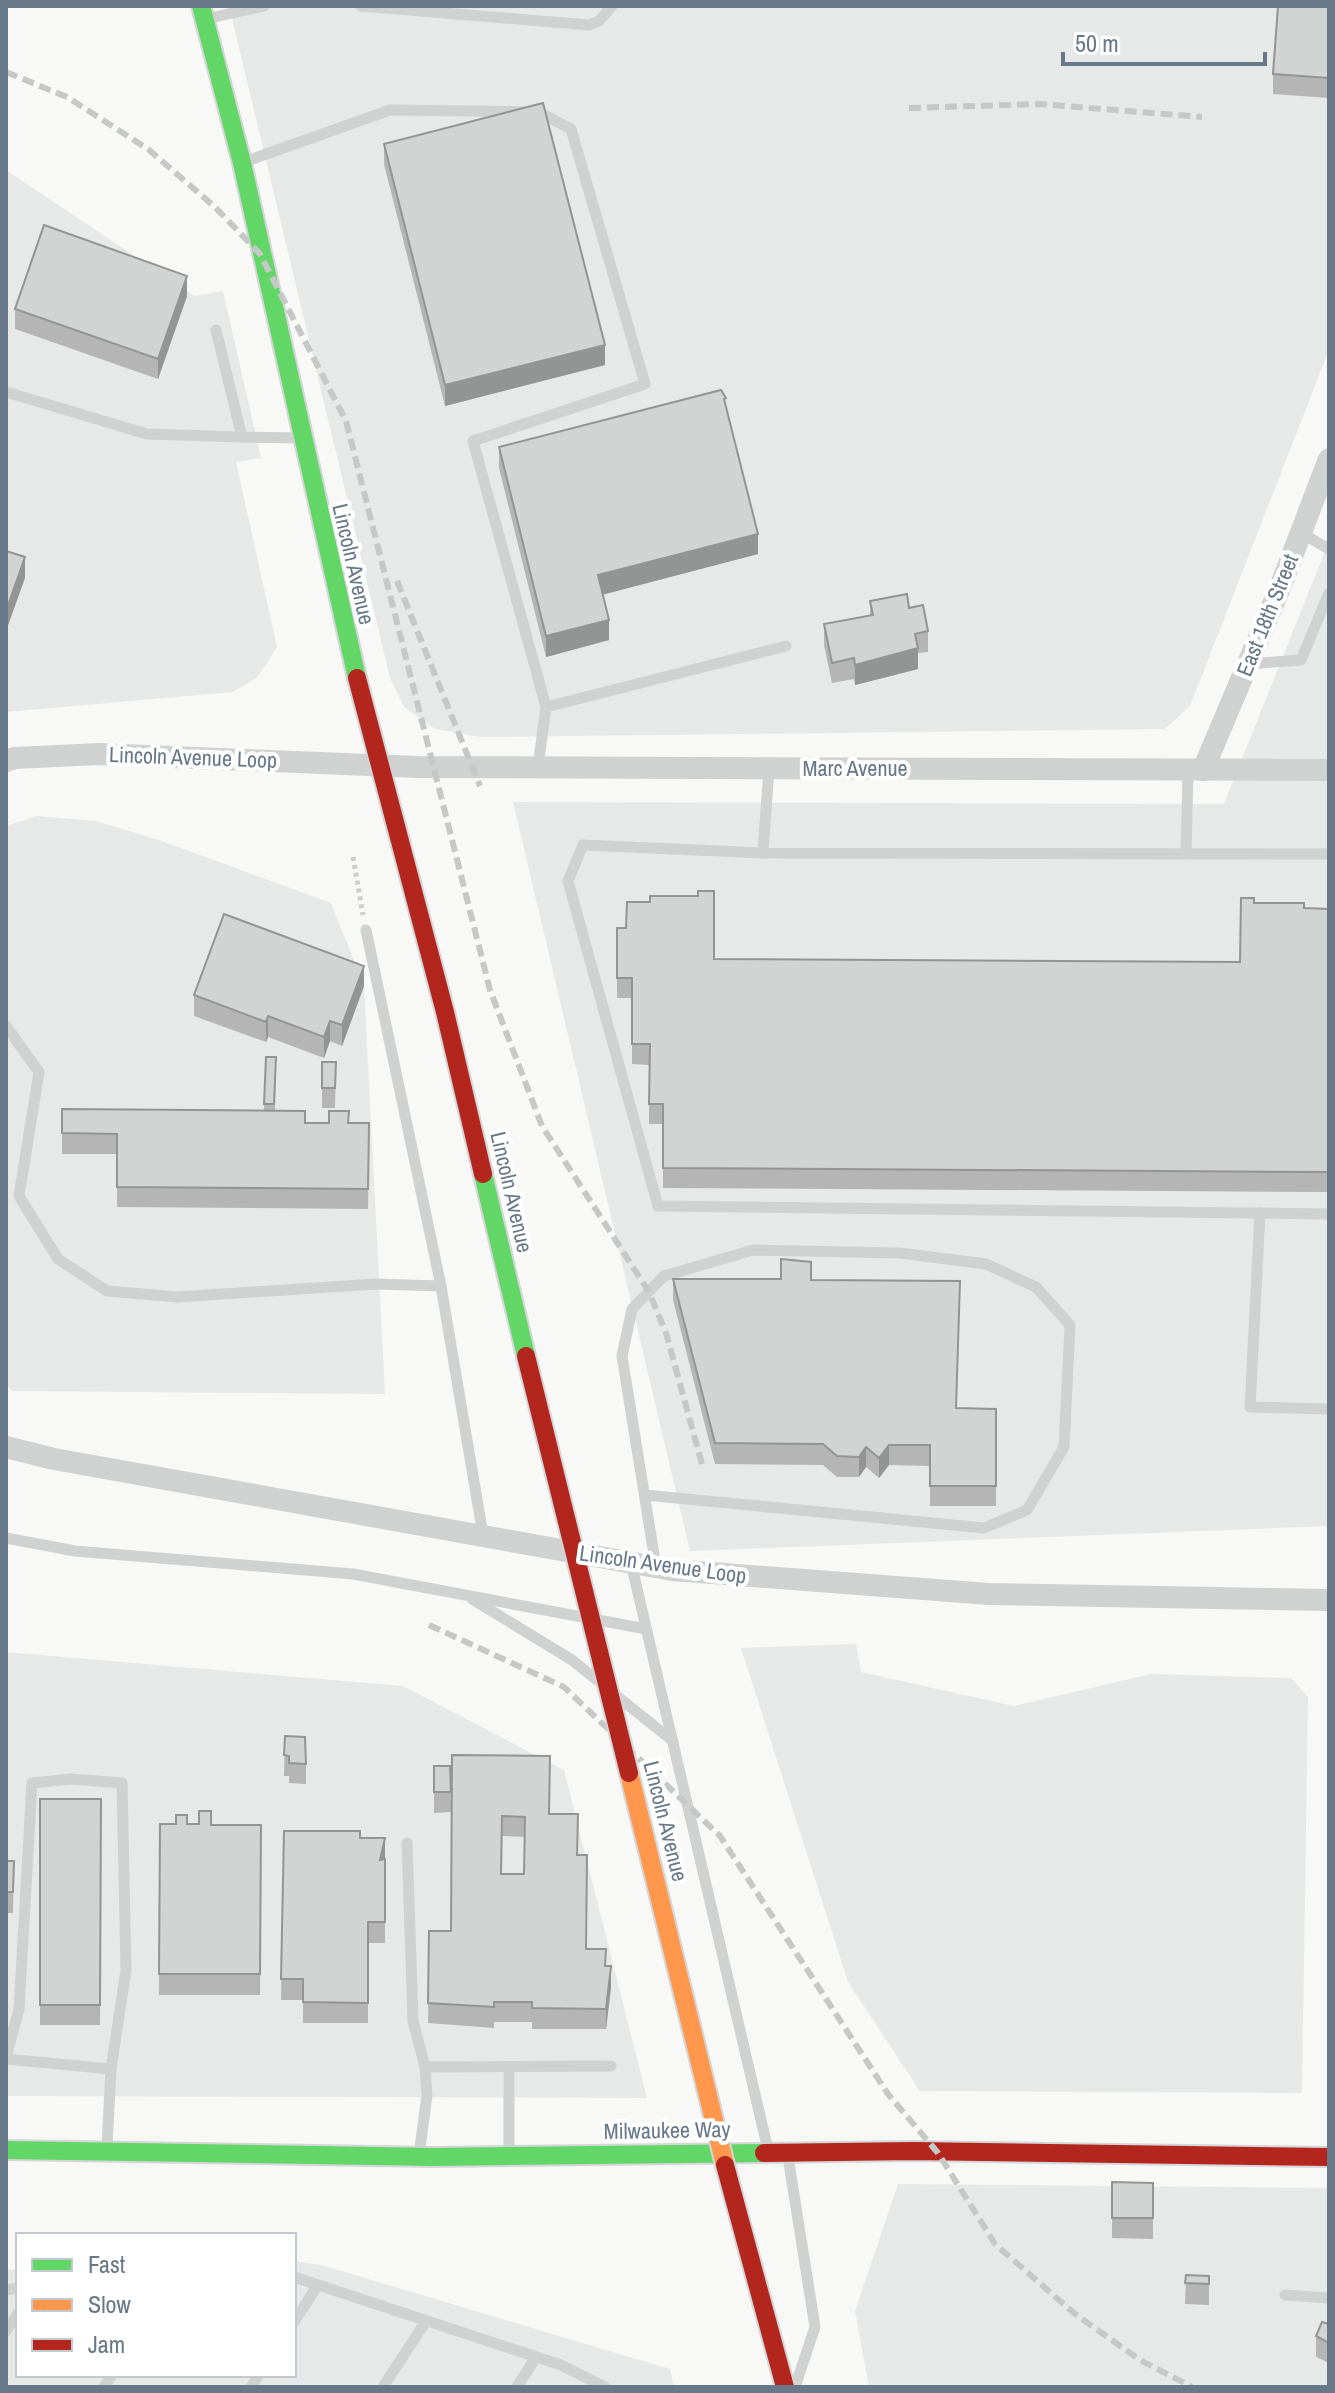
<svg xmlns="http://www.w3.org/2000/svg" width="1335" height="2393" viewBox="0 0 1335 2393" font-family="'Archivo Narrow',sans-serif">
  <rect width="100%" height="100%" fill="#f8f8f7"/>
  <g fill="#e7e8e8">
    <polygon points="229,6 1329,6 1329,350 1190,706 1165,729 480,737 435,729 404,707 390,678"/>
    <polygon points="6,170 194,296 223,291 261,458 236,462 277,647 257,678 233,692 6,712"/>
    <polygon points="1329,541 1329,1526 690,1551 513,802 1224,804"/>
    <polygon points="37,816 96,821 159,840 331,903 364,986 385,1394 12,1391 6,1384 6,826"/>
    <polygon points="856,1644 861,1672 1014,1706 1151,1674 1291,1678 1308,1697 1302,2093 920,2091 848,1982 741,1648"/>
    <polygon points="6,1652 403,1686 564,1770 647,2098 6,2096"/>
    <polygon points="898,2184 1329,2188 1329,2387 869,2387 855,2311"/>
    <polygon points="294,2261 321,2265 670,2369 674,2387 6,2387 6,2270 18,2269 18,2375 294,2375"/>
  </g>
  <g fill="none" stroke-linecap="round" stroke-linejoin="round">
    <defs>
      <g id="fast">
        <polyline points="201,6 242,163 357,678"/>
        <polyline points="483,1174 526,1356"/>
        <polyline points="6,2150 433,2157 764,2153"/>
      </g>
      <g id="jam">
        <polyline points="357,678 445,1012 483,1174"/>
        <polyline points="764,2153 913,2151 1329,2157"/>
      </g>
    </defs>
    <use href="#fast" stroke="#d5d6d7" stroke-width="22"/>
    <use href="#jam" stroke="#d5d6d7" stroke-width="22"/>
    <polyline stroke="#cececf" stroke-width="5" stroke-dasharray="4 4" stroke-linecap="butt" points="353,857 363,915"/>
    <g stroke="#d0d2d2" stroke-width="11">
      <polyline points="361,6 589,25 599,21 612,6"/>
      <polyline points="205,19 264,6"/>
      <polyline points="244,162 390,110 539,112 571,129 645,384 473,441 546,707"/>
      <polyline points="216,330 242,437 300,438"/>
      <polyline points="6,392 147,434 242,437"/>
      <polyline points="1301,533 1329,549"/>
      <polyline points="1248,664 1301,660 1329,593"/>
      <polyline points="538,767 546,707 786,646"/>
      <polyline points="763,853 769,768"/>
      <polyline points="1186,854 1188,770"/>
      <polyline points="1329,854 763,853 583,845 568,881 658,1206 1329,1214"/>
      <polyline points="366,930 441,1286 483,1535"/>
      <polyline points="6,1026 39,1072 19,1196 58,1259 107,1291 177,1297 376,1284 441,1286"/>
      <polyline points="1260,1213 1250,1407 1329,1409"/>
      <polyline points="645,1495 984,1528 1027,1510 1064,1447 1070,1325 1036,1287 986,1264 900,1253 753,1250 664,1276 632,1309 622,1356 656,1567"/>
      <polyline points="6,1538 75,1551 353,1574 646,1629"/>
      <polyline points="631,1563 768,2150"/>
      <polyline points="472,1599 572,1660 598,1681"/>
      <polyline points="618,1697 673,1741"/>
      <polyline points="407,1843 413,2021 425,2067 427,2095 419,2156"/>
      <polyline points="6,2057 19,2009 32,1783 71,1779 122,1783 126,1970 111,2069 107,2147"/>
      <polyline points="6,2059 111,2069"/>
      <polyline points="425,2067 611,2066"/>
      <polyline points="509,2155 509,2068"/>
      <polyline points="788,2157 815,2327 795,2387"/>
      <polyline points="294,2277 561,2365 605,2387"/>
      <polyline points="6,2290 18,2288"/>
      <polyline points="1285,2295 1329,2298"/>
      <polyline points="294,2322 318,2285"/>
      <polyline points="6,2331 18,2313"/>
      <polyline points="104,2387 112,2375"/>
      <polyline points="251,2387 259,2375"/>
      <polyline points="383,2387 426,2321"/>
      <polyline points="517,2387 536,2357"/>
    </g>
    <g stroke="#d0d2d2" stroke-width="22">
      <polyline points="6,761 15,758 99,754 417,767 1329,770"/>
      <polyline points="1203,770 1279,590 1329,459"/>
      <polyline points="6,1447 54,1459 672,1570 989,1594 1329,1600"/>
    </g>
    <use href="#fast" stroke="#63d668" stroke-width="18"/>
    <use href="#jam" stroke="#b3261e" stroke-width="18"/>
    <g stroke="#c6c8c8" stroke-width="6" stroke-dasharray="12 6" stroke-linecap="butt">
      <polyline points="6,72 67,97 148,149 215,207 260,254 346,421 490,990 542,1126 649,1292 666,1333 703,1468"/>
      <polyline points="909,108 1040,104 1202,117"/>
      <polyline points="397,581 480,786"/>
      <polyline points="429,1625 564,1687 720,1836 888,2094 938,2153 995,2244 1075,2314 1140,2360 1192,2387"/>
    </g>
    <defs>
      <polyline id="slow-bridge" points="629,1773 725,2165"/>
      <g id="jam-bridge">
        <polyline points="526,1356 629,1773"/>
        <polyline points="725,2165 785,2387"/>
      </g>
    </defs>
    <use href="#slow-bridge" stroke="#d5d6d7" stroke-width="22" stroke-linecap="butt"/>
    <use href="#jam-bridge" stroke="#d5d6d7" stroke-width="22" stroke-linecap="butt"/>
    <use href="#slow-bridge" stroke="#ff974d" stroke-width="18"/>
    <use href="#jam-bridge" stroke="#b3261e" stroke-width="18"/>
  </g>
  <g fill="#b5b5b5" fill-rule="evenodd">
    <polygon points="1329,6 1329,98 1273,94 1273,74"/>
    <polygon points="384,144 605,365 445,406 384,164"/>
    <polygon points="187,296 158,379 15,329 15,309"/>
    <polygon points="726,410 758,554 603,594 609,640 546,657 499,468 499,447"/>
    <polygon points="870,601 909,608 928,631 928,652 918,653 918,669 855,685 854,679 832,683 824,645 824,624 870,616"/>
    <polygon points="1254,903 1304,908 1329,909 1329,1192 663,1188 663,1124 649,1124 649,1065 632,1064 632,998 617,998 617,928 714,959 1240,962"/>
    <polygon points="364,986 342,1046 330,1041 324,1058 268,1037 266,1042 194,1016 194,995"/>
    <polygon points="266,1057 276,1057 275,1111 305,1123 369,1123 368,1209 117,1207 117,1154 62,1154 62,1109 264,1111"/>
    <polygon points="322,1062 336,1062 335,1108 322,1108"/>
    <polygon points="673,1279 811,1280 960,1301 956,1408 996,1409 996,1506 930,1506 930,1466 889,1465 879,1478 866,1467 859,1477 837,1477 823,1465 715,1464 673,1300"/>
    <polygon points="285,1736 306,1764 306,1784 289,1783 289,1776 284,1776"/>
    <path d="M452 1755 549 1814 577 1855 586 1949 611 1987 606 2029H532V2022H494V2028L428 2023 429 1931H451ZM502 1836 525 1837 524 1874H501Z"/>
    <polygon points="434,1766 450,1766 451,1812 434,1813"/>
    <polygon points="40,1799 101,1799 100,2025 40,2025"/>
    <polygon points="160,1824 261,1825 260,1995 159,1995"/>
    <polygon points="284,1831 360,1838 385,1859 385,1943 368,1943 368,2023 303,2023 303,2000 281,2000"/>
    <polygon points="6,1861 14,1861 13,1913 6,1913"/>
    <polygon points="1112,2182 1153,2183 1153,2239 1112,2238"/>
    <polygon points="1186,2275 1209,2276 1209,2305 1185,2304"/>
    <polygon points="1329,2324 1329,2363 1316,2357 1316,2336"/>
  </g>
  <g fill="#939494">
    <polygon points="187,276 187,296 158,379 158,359"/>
    <polygon points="605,345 605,365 445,406 445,385"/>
    <polygon points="758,534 758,554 598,596 598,575"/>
    <polygon points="25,557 25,578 6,631 6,611"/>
    <polygon points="609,620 609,640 546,657 546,636"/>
    <polygon points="918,648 918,669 855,685 855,665"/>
    <polygon points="364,966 364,986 342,1046 342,1025"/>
    <polygon points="268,1016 268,1037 266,1042 266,1022"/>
    <polygon points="330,1021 330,1041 324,1058 324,1037"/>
    <polygon points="889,1445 889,1465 879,1478 879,1458"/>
    <polygon points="866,1447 866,1467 859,1477 859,1457"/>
    <polygon points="385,1838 385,1858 380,1880 380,1860"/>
    <polygon points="611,1966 611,1987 606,2029 606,2009"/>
  </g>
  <g fill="#d2d3d3" stroke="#939494" stroke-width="2" fill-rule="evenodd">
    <polygon points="1278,6 1329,6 1329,78 1273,74"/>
    <polygon points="543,103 605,345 445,385 384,144"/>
    <polygon points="44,225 187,276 158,359 15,309"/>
    <polygon points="721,390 726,398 724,399 758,534 598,575 609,620 546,636 499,447"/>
    <polygon points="6,551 25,557 6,611"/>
    <polygon points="907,594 909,608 923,605 928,631 915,634 918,648 855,665 854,658 832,663 824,624 873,615 870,601"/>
    <polygon points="698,891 714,891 714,959 1240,962 1241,898 1254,898 1254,903 1304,903 1304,908 1329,909 1329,1172 663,1168 663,1104 649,1104 650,1044 632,1044 632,978 617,978 617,928 626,928 627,902 650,902 650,896 698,896"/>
    <polygon points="224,914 364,966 342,1025 330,1021 324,1037 268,1016 266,1022 194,995"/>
    <polygon points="266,1057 276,1057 274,1104 264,1104"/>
    <polygon points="322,1062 336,1062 335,1088 322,1088"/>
    <polygon points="62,1109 305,1111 305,1123 329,1123 329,1111 349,1111 348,1123 369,1123 368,1189 117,1187 117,1134 62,1133"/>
    <polygon points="781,1259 811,1262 811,1280 960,1281 956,1408 996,1409 996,1486 930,1486 930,1445 889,1445 879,1458 866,1447 859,1457 837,1456 823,1444 715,1443 673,1279 781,1279"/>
    <polygon points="285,1736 305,1737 306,1764 289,1763 289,1756 284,1755"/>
    <path d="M452 1755 550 1756 549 1814H578L577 1855H587L586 1949H606L605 1966H611L606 2009 532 2008V2002H494V2007L428 2003 429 1931H451ZM502 1816 525 1817 524 1874H501Z"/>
    <polygon points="434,1766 450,1766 451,1792 434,1792"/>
    <polygon points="40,1799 101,1799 100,2005 40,2005"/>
    <polygon points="199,1811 211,1811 211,1825 261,1825 260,1974 159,1974 160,1824 176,1824 176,1815 187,1815 187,1824 199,1824"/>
    <polygon points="284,1831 360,1831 360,1838 385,1838 380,1860 385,1859 385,1922 368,1922 368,2003 303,2002 303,1979 281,1979"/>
    <polygon points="6,1861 14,1861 13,1892 6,1892"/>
    <polygon points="1112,2182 1153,2183 1153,2218 1112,2218"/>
    <polygon points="1186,2275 1209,2276 1209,2284 1185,2283"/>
    <polygon points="1322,2322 1329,2324 1329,2343 1316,2336"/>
  </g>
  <g text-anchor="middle" stroke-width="8" stroke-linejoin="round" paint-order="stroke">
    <g font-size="22" fill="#677888" stroke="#fff">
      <text transform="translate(354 564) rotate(77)" y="8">Lincoln Avenue</text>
      <text transform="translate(1267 615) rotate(-68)" y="8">East 18th Street</text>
      <text transform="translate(193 757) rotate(2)" y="8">Lincoln Avenue Loop</text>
      <text x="855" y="776">Marc Avenue</text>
      <text transform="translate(512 1192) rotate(77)" y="8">Lincoln Avenue</text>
      <text transform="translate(663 1564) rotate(8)" y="8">Lincoln Avenue Loop</text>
      <text transform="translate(666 1821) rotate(76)" y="8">Lincoln Avenue</text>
      <text transform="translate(667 2130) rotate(-1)" y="8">Milwaukee Way</text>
    </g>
  </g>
  <rect width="1335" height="2393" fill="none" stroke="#677888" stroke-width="16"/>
  <rect x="16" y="2233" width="280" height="144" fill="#ffffff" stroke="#c2c9cf" stroke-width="2"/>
  <rect x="32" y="2259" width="40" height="12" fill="#63d668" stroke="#c2c9cf" stroke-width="2"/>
  <text x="88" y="2273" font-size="24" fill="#677888">Fast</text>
  <rect x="32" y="2299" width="40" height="12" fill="#ff974d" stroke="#c2c9cf" stroke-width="2"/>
  <text x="88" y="2313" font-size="24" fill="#677888">Slow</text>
  <rect x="32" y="2339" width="40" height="12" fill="#b3261e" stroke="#c2c9cf" stroke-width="2"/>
  <text x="88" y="2353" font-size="24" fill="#677888">Jam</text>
  <path d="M1063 52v12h202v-12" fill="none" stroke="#677888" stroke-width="4"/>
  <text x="1075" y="52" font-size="24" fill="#677888" stroke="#ffffff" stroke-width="6" paint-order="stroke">50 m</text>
</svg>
